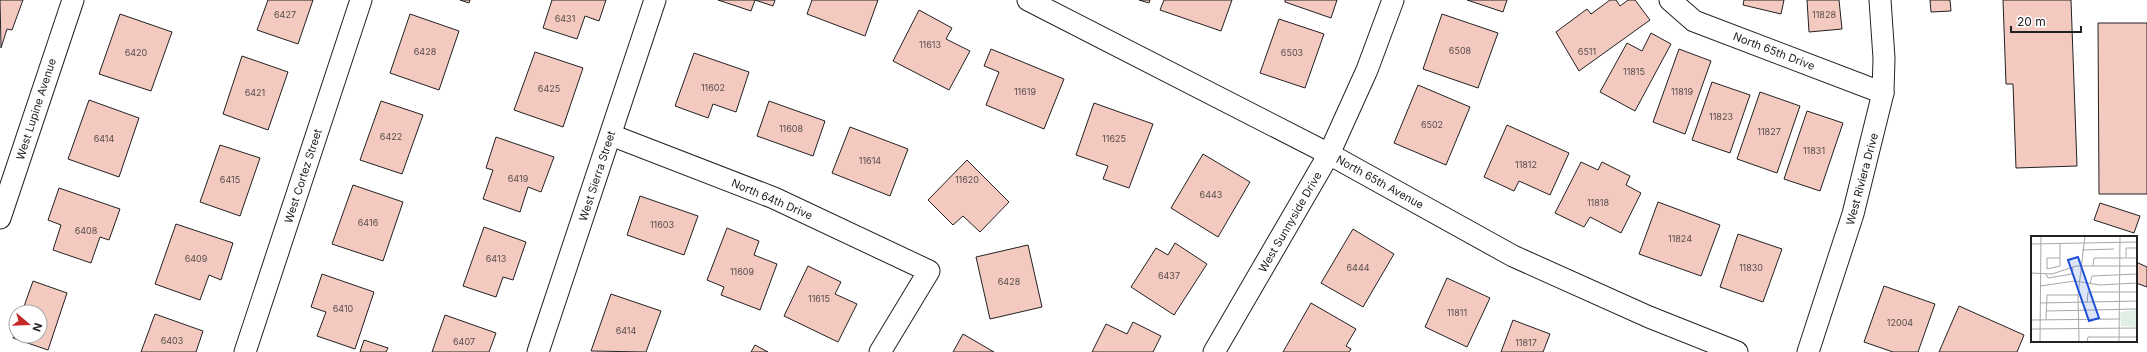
<svg xmlns="http://www.w3.org/2000/svg" width="2147" height="352" viewBox="0 0 2147 352" font-family="Inter,sans-serif">
  <rect width="100%" height="100%" fill="#fff"/>
  <g fill="#f3c9c0" stroke="#222">
    <polygon points="0,0 23,0 12,30 7,29 1,48"/>
    <polygon points="268,0 313,0 298,44 257,30"/>
    <polygon points="460,0 470,0 469,3"/>
    <polygon points="552,0 606,0 599,21 585,16 577,39 543,28"/>
    <polygon points="718,0 755,0 751,11"/>
    <polygon points="755,0 775,0 773,6"/>
    <polygon points="812,0 878,0 865,36 807,14"/>
    <polygon points="1139,0 1150,0 1149,3"/>
    <polygon points="1164,0 1232,0 1221,31 1160,10"/>
    <polygon points="1285,0 1337,0 1331,18 1285,2"/>
    <polygon points="1467,0 1507,0 1503,12"/>
    <polygon points="1610,0 1616,0 1620,6 1628,0 1635,0 1650,20 1579,71 1556,32 1587,9 1591,14"/>
    <polygon points="1744,0 1784,0 1781,14 1743,5"/>
    <polygon points="1807,0 1839,0 1842,29 1809,32"/>
    <polygon points="1930,0 1950,0 1951,11 1931,12"/>
    <polygon points="2003,0 2071,0 2077,166 2016,168 2013,84 2006,84"/>
    <polygon points="919,10 952,28 946,39 970,51 949,90 893,61"/>
    <polygon points="120,14 172,32 151,91 99,74"/>
    <polygon points="410,14 459,31 439,90 390,73"/>
    <polygon points="1442,14 1498,33 1478,88 1423,69"/>
    <polygon points="1279,19 1324,34 1305,88 1260,73"/>
    <polygon points="2098,23 2147,23 2147,194 2099,194"/>
    <polygon points="1651,33 1671,44 1635,111 1600,92 1627,43 1642,51"/>
    <polygon points="991,49 1064,79 1044,129 986,105 999,72 984,66"/>
    <polygon points="1679,49 1711,61 1685,134 1653,122"/>
    <polygon points="535,52 583,68 563,127 514,110"/>
    <polygon points="694,53 749,72 736,112 713,104 708,118 675,106"/>
    <polygon points="242,56 288,72 268,130 223,114"/>
    <polygon points="1712,82 1750,95 1730,153 1692,140"/>
    <polygon points="1418,85 1470,107 1446,165 1394,143"/>
    <polygon points="1760,92 1800,106 1777,173 1737,159"/>
    <polygon points="89,100 139,118 119,177 68,159"/>
    <polygon points="381,101 423,115 402,174 360,160"/>
    <polygon points="769,101 825,121 813,156 757,136"/>
    <polygon points="1094,103 1153,124 1129,188 1103,179 1108,166 1076,155"/>
    <polygon points="1807,111 1843,123 1820,191 1784,179"/>
    <polygon points="1507,125 1569,153 1550,195 1519,181 1514,191 1484,177"/>
    <polygon points="850,127 908,149 890,196 832,173"/>
    <polygon points="496,137 554,157 541,192 528,187 520,212 483,199 493,170 486,168"/>
    <polygon points="220,145 260,158 240,216 200,202"/>
    <polygon points="1203,154 1250,182 1218,237 1171,208"/>
    <polygon points="967,160 1009,202 980,232 963,216 953,225 928,200"/>
    <polygon points="1581,162 1598,170 1602,162 1630,176 1626,185 1641,193 1621,233 1590,217 1584,227 1555,213"/>
    <polygon points="353,185 403,202 383,261 332,244"/>
    <polygon points="59,188 120,209 109,240 100,237 91,263 53,250 61,225 48,220"/>
    <polygon points="640,196 698,216 684,255 627,235"/>
    <polygon points="1658,202 1720,225 1701,276 1639,254"/>
    <polygon points="2100,203 2140,216 2134,233 2094,220"/>
    <polygon points="176,224 233,243 221,280 209,275 200,300 155,284"/>
    <polygon points="484,227 526,242 513,280 503,277 496,297 463,286"/>
    <polygon points="727,228 759,241 754,255 777,264 760,310 721,295 724,287 707,280"/>
    <polygon points="1353,229 1394,254 1363,307 1321,283"/>
    <polygon points="1738,234 1782,249 1763,302 1720,287"/>
    <polygon points="1175,243 1207,264 1174,315 1131,287 1156,248 1168,255"/>
    <polygon points="1028,245 1042,307 990,319 976,257"/>
    <polygon points="2136,262 2147,267 2147,287 2136,283"/>
    <polygon points="808,266 841,282 835,294 857,304 838,342 784,316"/>
    <polygon points="322,274 374,292 355,349 317,336 326,312 311,307"/>
    <polygon points="1447,278 1490,298 1467,347 1425,327"/>
    <polygon points="33,281 67,293 48,350 13,338 16,329 16,336 40,336 40,312 22,312"/>
    <polygon points="1884,286 1935,304 1918,352 1893,352 1864,342"/>
    <polygon points="611,294 661,311 646,352 591,351"/>
    <polygon points="1311,303 1356,329 1346,346 1351,349 1349,352 1283,352"/>
    <polygon points="1959,306 2024,335 2017,352 1939,352"/>
    <polygon points="155,314 203,331 196,352 141,352"/>
    <polygon points="445,315 496,333 489,352 432,352"/>
    <polygon points="1513,320 1550,334 1543,352 1501,352"/>
    <polygon points="1133,322 1161,336 1153,352 1092,352 1106,324 1127,334"/>
    <polygon points="963,334 994,352 953,352"/>
    <polygon points="364,340 388,348 386,352 360,352"/>
    <polygon points="755,345 768,352 751,352"/>
  </g>
  <g fill="none" stroke-linecap="round" stroke-linejoin="round">
    <defs>
      <g id="minor">
        <polyline points="1028,0 1329,154 1513,256 1649,317 1737,352"/>
        <polyline points="1670,0 1694,21 1883,93"/>
        <polyline points="611,135 774,198 929,271 880,352"/>
        <polyline points="0,218 73,0"/>
        <polyline points="245,352 361,0"/>
        <polyline points="538,352 655,0"/>
        <polyline points="1214,352 1329,154 1367,70 1393,0"/>
        <polyline points="1808,352 1853,214 1883,93 1884,58 1880,0"/>
      </g>
    </defs>
    <use href="#minor" stroke="#222" stroke-width="23"/>
    <use href="#minor" stroke="#fff" stroke-width="21"/>
  </g>
  <g text-anchor="middle" stroke-width="3" stroke-linejoin="round" paint-order="stroke">
    <g font-size="9" fill="#564c4a">
      <text x="285" y="18">6427</text>
      <text x="1824" y="18">11828</text>
      <text x="565" y="22">6431</text>
      <text x="930" y="48">11613</text>
      <text x="1460" y="54">6508</text>
      <text x="425" y="55">6428</text>
      <text x="1587" y="55">6511</text>
      <text x="136" y="56">6420</text>
      <text x="1292" y="56">6503</text>
      <text x="1634" y="75">11815</text>
      <text x="713" y="91">11602</text>
      <text x="549" y="92">6425</text>
      <text x="1025" y="95">11619</text>
      <text x="1682" y="95">11819</text>
      <text x="255" y="96">6421</text>
      <text x="1721" y="120">11823</text>
      <text x="1432" y="128">6502</text>
      <text x="791" y="132">11608</text>
      <text x="1769" y="135">11827</text>
      <text x="391" y="140">6422</text>
      <text x="104" y="142">6414</text>
      <text x="1114" y="142">11625</text>
      <text x="1814" y="154">11831</text>
      <text x="870" y="164">11614</text>
      <text x="1526" y="168">11812</text>
      <text x="518" y="182">6419</text>
      <text x="230" y="183">6415</text>
      <text x="967" y="183">11620</text>
      <text x="1211" y="198">6443</text>
      <text x="1598" y="206">11818</text>
      <text x="368" y="226">6416</text>
      <text x="662" y="228">11603</text>
      <text x="86" y="234">6408</text>
      <text x="1680" y="242">11824</text>
      <text x="196" y="262">6409</text>
      <text x="496" y="262">6413</text>
      <text x="1358" y="271">6444</text>
      <text x="1751" y="271">11830</text>
      <text x="742" y="275">11609</text>
      <text x="1169" y="279">6437</text>
      <text x="1009" y="285">6428</text>
      <text x="819" y="302">11615</text>
      <text x="343" y="312">6410</text>
      <text x="1457" y="316">11811</text>
      <text x="1900" y="326">12004</text>
      <text x="626" y="334">6414</text>
      <text x="172" y="344">6403</text>
      <text x="464" y="345">6407</text>
      <text x="1526" y="346">11817</text>
    </g>
    <g font-size="11" fill="#222" stroke="#fff">
      <text transform="translate(1774 51) rotate(21)" y="4">North 65th Drive</text>
      <text transform="translate(36 109) rotate(-72)" y="4">West Lupine Avenue</text>
      <text transform="translate(303 176) rotate(-72)" y="4">West Cortez Street</text>
      <text transform="translate(597 176) rotate(-72)" y="4">West Sierra Street</text>
      <text transform="translate(1862 179) rotate(-75)" y="4">West Riviera Drive</text>
      <text transform="translate(1380 182) rotate(29)" y="4">North 65th Avenue</text>
      <text transform="translate(772 199) rotate(23)" y="4">North 64th Drive</text>
      <text transform="translate(1290 222) rotate(-60)" y="4">West Sunnyside Drive</text>
    </g>
  </g>
  <g transform="translate(2031 236)">
    <rect width="106" height="106" fill="#fff"/>
    <path d="M106 74V91L90 90 89 76Z" fill="#e0efe3"/>
    <path fill="none" stroke="#a7a7a7" stroke-width="1" d="M28 7 29 9V30L16 33V22H29M0 8 106 6M51 14 83 13M95 21V12H106M62 30 63 22H106M0 37 21 38 45 30H106M15 38 17 42 41 38 42 31M59 48 61 40 106 38M9 50 44 45 69 49 106 47M9 67 106 65M56 67 57 56H106M16 75 106 73M0 84 89 83M15 84 16 59H47M0 93 106 92M9 106 10 0M48 106 47 59 54 0M56 106 57 101H106M88 106 89 0"/>
    <path fill="#1d4ed8" fill-opacity="0.15" stroke="#1d4ed8" stroke-width="2" d="M47 21 68 82 58 85 37 24Z"/>
    <rect width="106" height="106" fill="none" stroke="#222" stroke-width="2"/>
  </g>
  <g transform="translate(28 324) rotate(109)"><circle r="19" fill="#ffffff" stroke="#a7a7a7"/>
  <path d="M0-3L7 15L0 10L-7 15Z" fill="#c62828"/>
  <text y="-6" font-size="11" font-weight="bold" text-anchor="middle" fill="#222222">N</text>
  </g>
  <path d="M2011 26v6h70v-6" fill="none" stroke="#222222" stroke-width="2"/>
  <text x="2017" y="26" font-size="12" fill="#222222" stroke="#ffffff" stroke-width="3" paint-order="stroke">20 m</text>
</svg>
